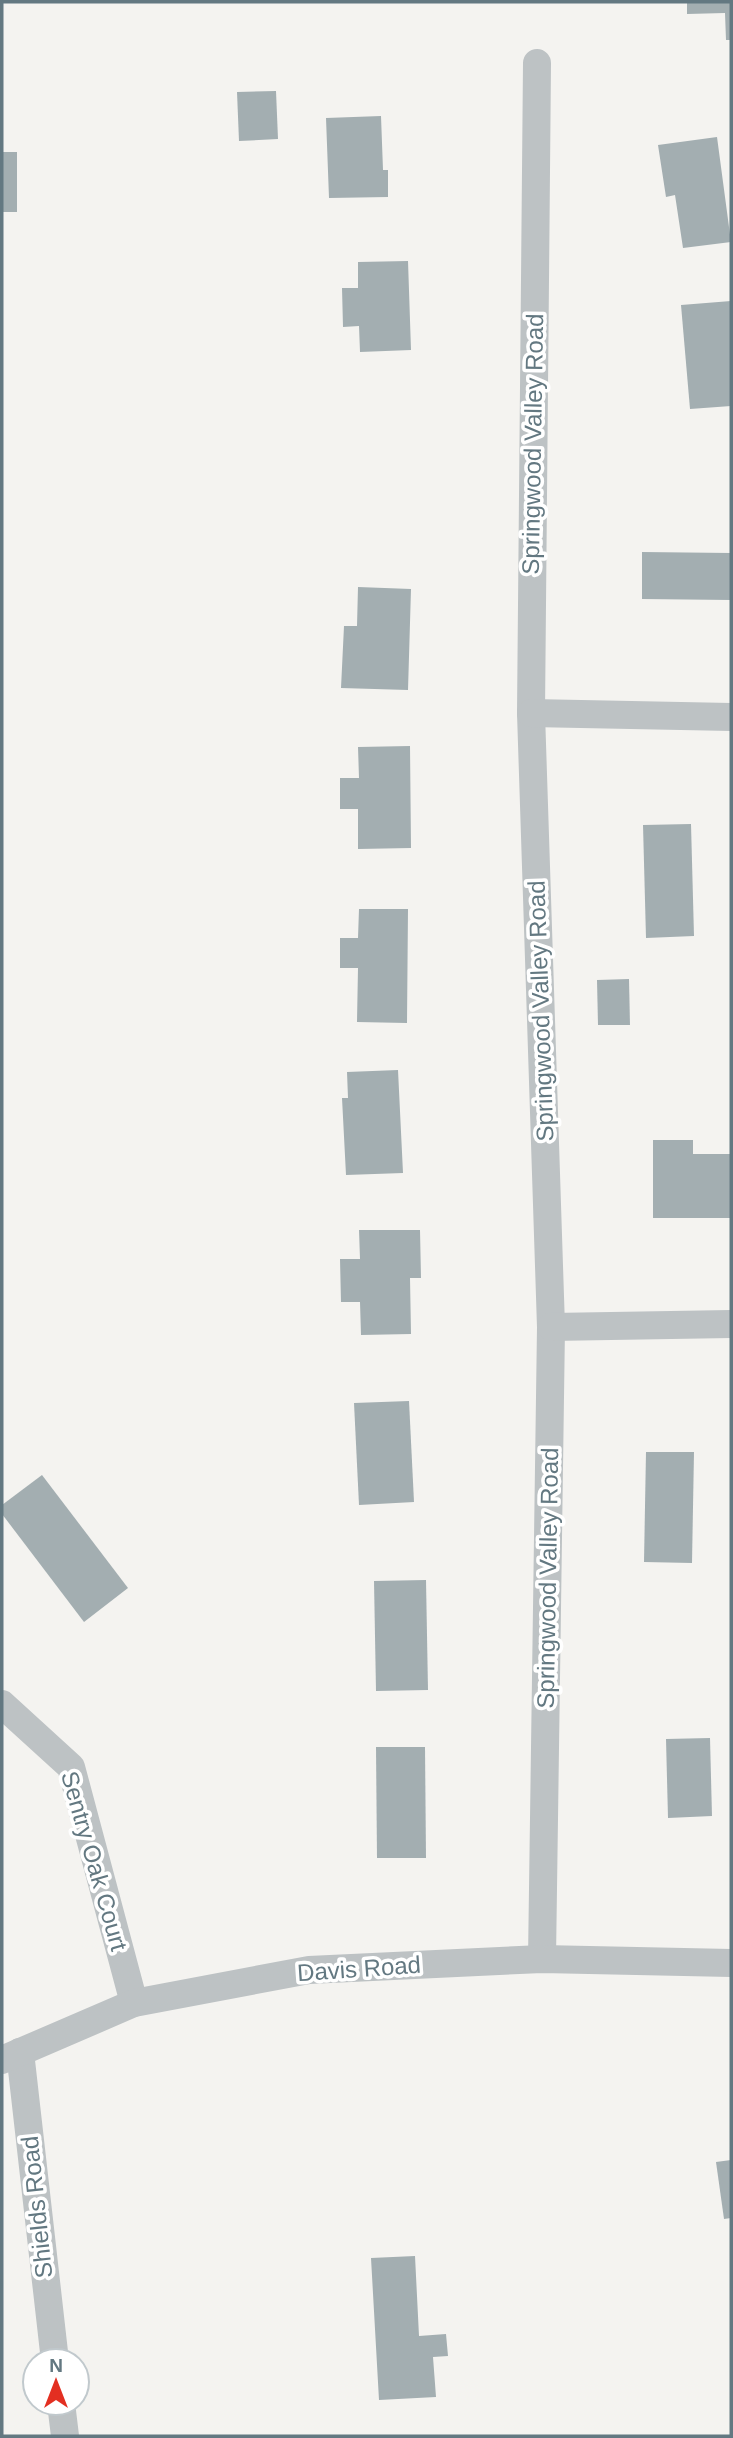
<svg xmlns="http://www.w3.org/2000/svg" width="733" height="2438" viewBox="0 0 733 2438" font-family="Helvetica,sans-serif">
  <rect width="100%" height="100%" fill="#f4f3f0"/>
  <g fill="#a3aeb1">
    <polygon points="687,2 731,2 731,40 726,40 725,13 687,14"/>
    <polygon points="276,91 278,139 239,141 237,92"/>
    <polygon points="381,116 383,170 388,170 388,197 329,198 326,118"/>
    <polygon points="717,137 731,242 683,248 675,195 666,197 658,145"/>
    <rect x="2" y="152" width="15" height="60"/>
    <polygon points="408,261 411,350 360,352 359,326 343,327 342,288 358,288 358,262"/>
    <polygon points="731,301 731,406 690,409 681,305"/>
    <polygon points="642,552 731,553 731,600 642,599"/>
    <polygon points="358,587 411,589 408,690 341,688 344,626 357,626"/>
    <polygon points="410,746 411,848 358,849 358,809 340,809 340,778 359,778 358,747"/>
    <polygon points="691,824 694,936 646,938 643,825"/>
    <polygon points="359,909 408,909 407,1023 357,1022 358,968 340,968 340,938 358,938"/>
    <polygon points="629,979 630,1025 598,1025 597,980"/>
    <polygon points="398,1070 403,1173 346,1175 342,1098 348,1098 347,1072"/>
    <polygon points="653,1140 693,1140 693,1154 731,1154 731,1218 653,1218"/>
    <polygon points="359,1230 420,1230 421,1278 410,1278 411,1334 361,1335 360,1302 341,1302 340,1259 360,1259"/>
    <polygon points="409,1401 414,1502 359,1505 354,1403"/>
    <polygon points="646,1452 694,1452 692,1563 644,1562"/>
    <polygon points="42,1475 128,1588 84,1622 2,1514 2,1505"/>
    <polygon points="426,1580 428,1690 376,1691 374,1581"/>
    <polygon points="710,1738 712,1816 668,1818 666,1739"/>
    <polygon points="376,1747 425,1747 426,1858 377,1858"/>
    <polygon points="731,2160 731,2218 724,2219 716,2162"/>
    <polygon points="415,2256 419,2336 446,2334 448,2356 433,2357 436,2397 379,2400 371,2258"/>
  </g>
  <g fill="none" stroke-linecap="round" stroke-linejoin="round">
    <g stroke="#bdc2c4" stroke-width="28">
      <polyline points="537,63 531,713 551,1327 542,1959"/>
      <polyline points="531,713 731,717"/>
      <polyline points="551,1327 731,1324"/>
      <polyline points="2,1704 71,1767 134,2003"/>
      <polyline points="20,2052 55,2361"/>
      <polyline points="2,2060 134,2003 309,1970 542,1959 731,1963"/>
      <polyline points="61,2403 65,2436"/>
    </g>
  </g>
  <g text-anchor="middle" stroke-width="7" stroke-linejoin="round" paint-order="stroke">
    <g font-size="24" fill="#637881" stroke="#fff">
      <text transform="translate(533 444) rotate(-89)" y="8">Springwood Valley Road</text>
      <text transform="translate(541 1011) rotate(-92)" y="8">Springwood Valley Road</text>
      <text transform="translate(548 1578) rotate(-89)" y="8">Springwood Valley Road</text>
      <text transform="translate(94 1861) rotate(74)" y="8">Sentry Oak Court</text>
      <text transform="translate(359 1969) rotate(-4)" y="8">Davis Road</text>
      <text transform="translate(37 2207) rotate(-96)" y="8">Shields Road</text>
    </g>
  </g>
  <rect width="733" height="2438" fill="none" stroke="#637881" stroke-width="7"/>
  <g transform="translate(56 2382)"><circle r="33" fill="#ffffff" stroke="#c1c9cd" stroke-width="2"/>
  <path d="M0-5L12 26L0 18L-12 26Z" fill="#e32f21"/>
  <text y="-10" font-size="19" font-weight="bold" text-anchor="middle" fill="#637881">N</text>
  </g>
</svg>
